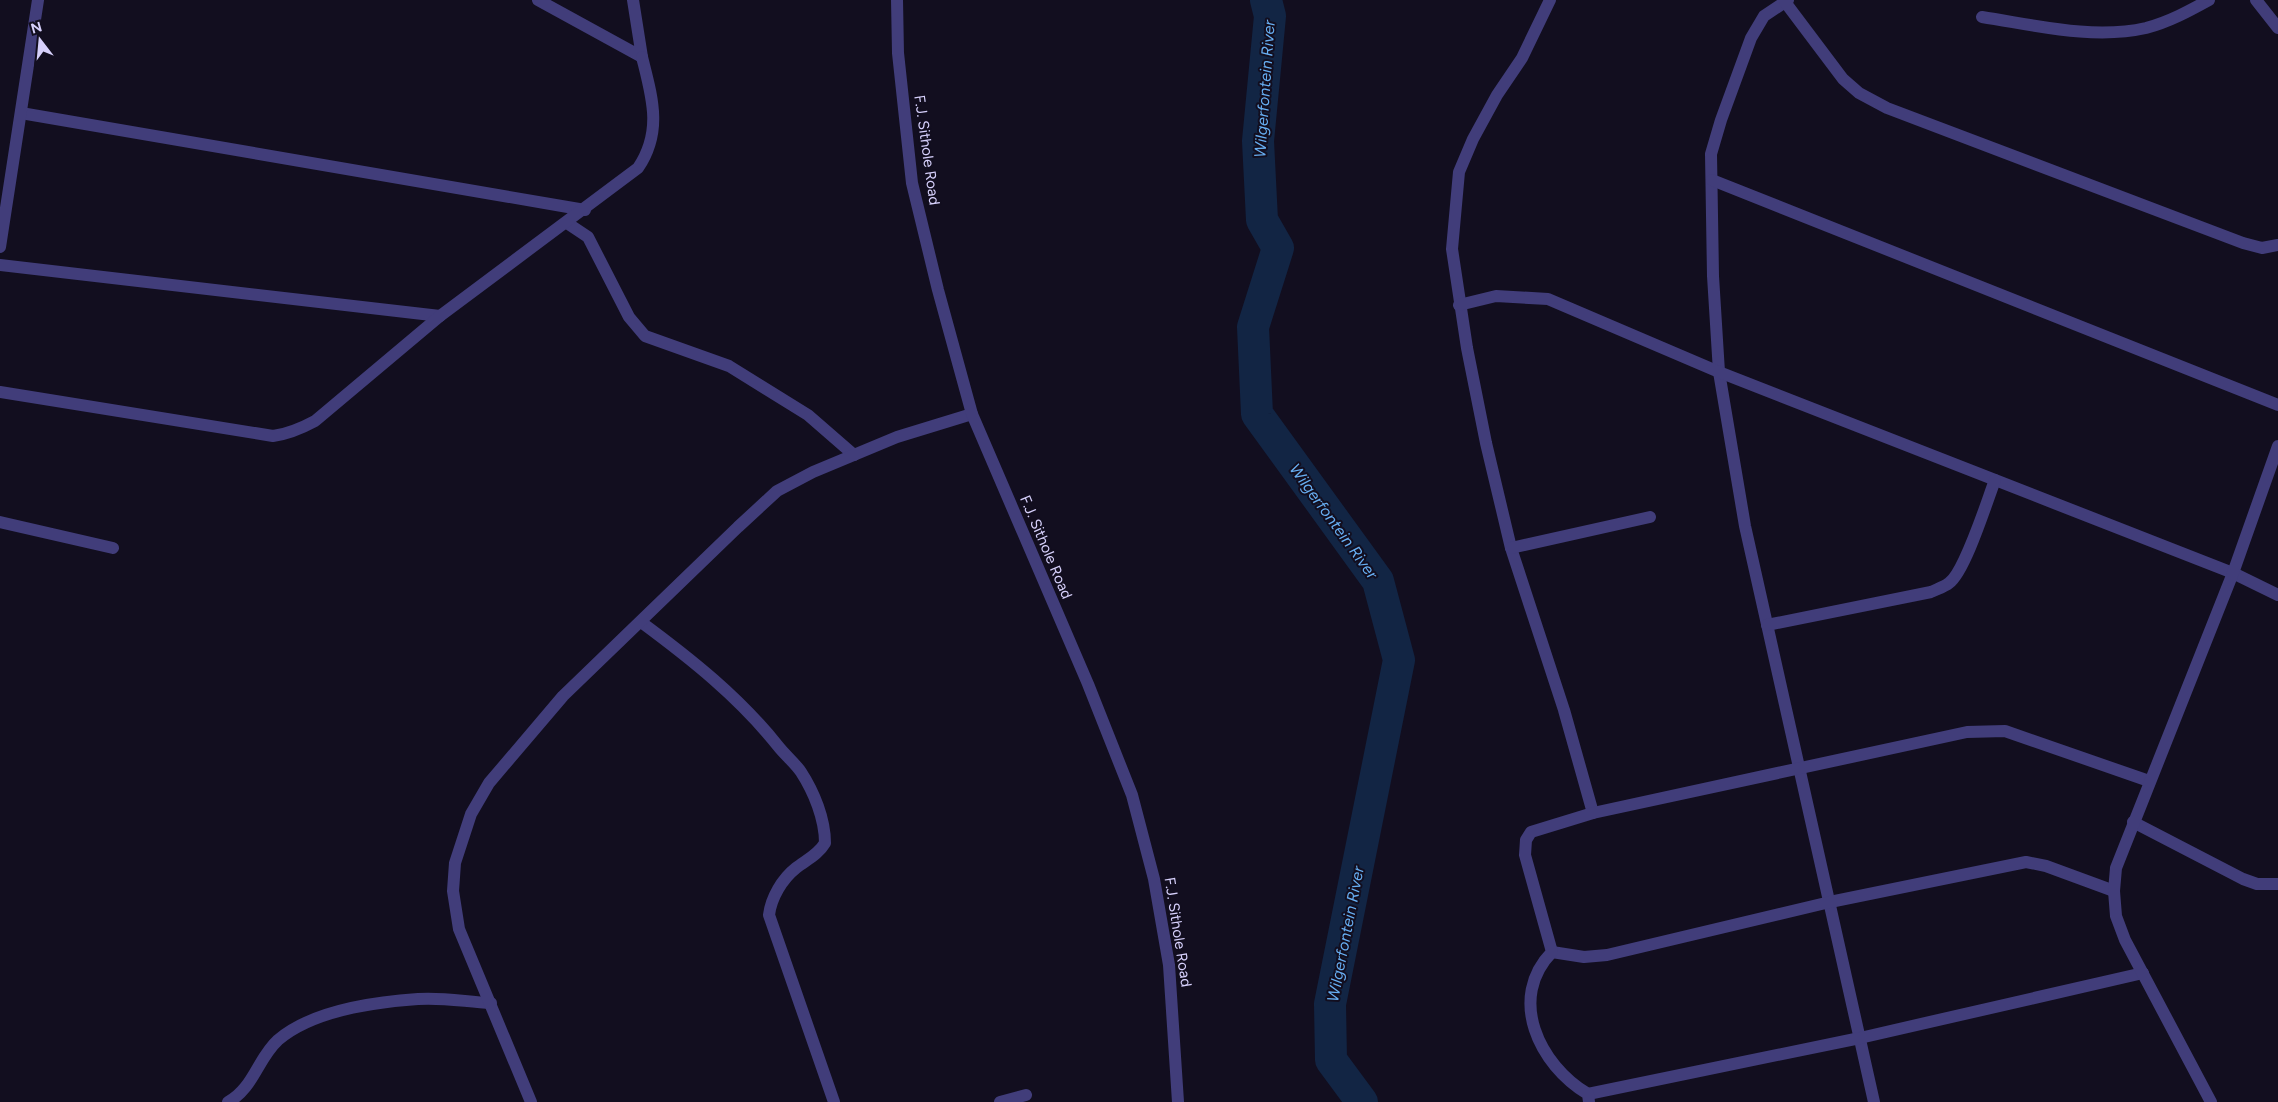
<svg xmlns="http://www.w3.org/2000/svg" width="2278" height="1102" viewBox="0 0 2278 1102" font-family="Figtree,sans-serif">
  <rect width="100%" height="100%" fill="#120e1f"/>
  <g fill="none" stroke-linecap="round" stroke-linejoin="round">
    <polyline stroke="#122544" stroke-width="32" points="1266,0 1270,16 1258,141 1262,220 1278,248 1253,327 1257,414 1378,581 1399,660 1330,1004 1331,1060 1362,1102"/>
    <g stroke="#413d7a" stroke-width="12">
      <polyline points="538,0 642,57 633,0"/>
      <polyline points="1550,0 1522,58 1497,95 1473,139 1459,172 1452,249 1467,348 1486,443 1511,548 1564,710 1593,813"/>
      <polyline points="1788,0 1764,16 1751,38 1721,120 1711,154 1713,276 1719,372 1745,526 1874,1102"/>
      <polyline points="2256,0 2278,28"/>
      <polyline points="1785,2 1843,79 1859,93 1887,108 2243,243 2262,248 2278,245"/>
      <path d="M1982 17C2035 25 2093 40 2146 28 2169 22 2189 11 2209 0"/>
      <polyline points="21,113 585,210"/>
      <polyline points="1712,180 2278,405"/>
      <polyline points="567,223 588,237 629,317 645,336 729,366 808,415 854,455"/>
      <polyline points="0,247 38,0"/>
      <polyline points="0,265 440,316"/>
      <polyline points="1459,305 1496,296 1548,299 1719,372 2233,573 2278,595"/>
      <path d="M0 392 273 436C289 434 302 428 315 421L440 316 638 168C663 131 652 97 642 57"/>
      <polyline points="0,522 113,548"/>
      <polyline points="1511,548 1650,517"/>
      <path d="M641 622C691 659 739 697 778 746 785 755 795 763 801 772 814 792 825 819 825 843 818 855 806 860 796 868 782 879 771 898 769 915L834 1102"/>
      <path d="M1767 625 1931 592C1937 589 1944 587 1949 583 1965 572 1987 501 1995 480"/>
      <polyline points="2133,822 2243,879 2257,884 2278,884"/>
      <polyline points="1552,952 1584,957 1607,955 1830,902 2026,862 2046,866 2114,891"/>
      <polyline points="1588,1094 1860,1038 2143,973"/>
      <path d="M228 1102C253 1089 258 1058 278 1040 313 1010 374 1002 418 999 442 997 467 1002 491 1003"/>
      <polyline points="531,1102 459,929 453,891 455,863 471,814 489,783 563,696 738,527 777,491 813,472 897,437 972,414"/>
      <polyline points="1000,1102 1026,1095"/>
      <path d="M1589 1102 1588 1094C1539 1065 1507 998 1552 952L1525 855 1526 840 1531 832 1593 813 1967 732 2005 731 2149 781"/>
      <polyline points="2211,1102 2125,940 2116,916 2114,891 2116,868 2233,573 2278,446"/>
    </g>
    <polyline stroke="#413d7a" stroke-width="12" points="897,0 898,53 912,183 938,290 972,414 1088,684 1132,795 1154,879 1169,965 1178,1102"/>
  </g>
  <g text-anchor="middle" stroke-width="4" stroke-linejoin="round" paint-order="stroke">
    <g font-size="15" fill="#d6d0fb" stroke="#120e1f">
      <text transform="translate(927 150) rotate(82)" y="5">F.J. Sithole Road</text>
      <text transform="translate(1046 547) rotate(67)" y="5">F.J. Sithole Road</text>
      <text transform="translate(1178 932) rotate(81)" y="5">F.J. Sithole Road</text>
    </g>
    <g font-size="16" font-style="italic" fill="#67aef2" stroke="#120e1f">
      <text transform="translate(1264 89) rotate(-86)" y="6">Wilgerfontein River</text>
      <text transform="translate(1334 521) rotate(54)" y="6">Wilgerfontein River</text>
      <text transform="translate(1345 934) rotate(-79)" y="6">Wilgerfontein River</text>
    </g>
  </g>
  <g transform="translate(40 40) rotate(344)" stroke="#120e1f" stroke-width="4" paint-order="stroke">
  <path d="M0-4L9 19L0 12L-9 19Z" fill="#d6d0fb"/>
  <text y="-8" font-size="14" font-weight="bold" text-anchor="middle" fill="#d6d0fb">N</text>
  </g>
</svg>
